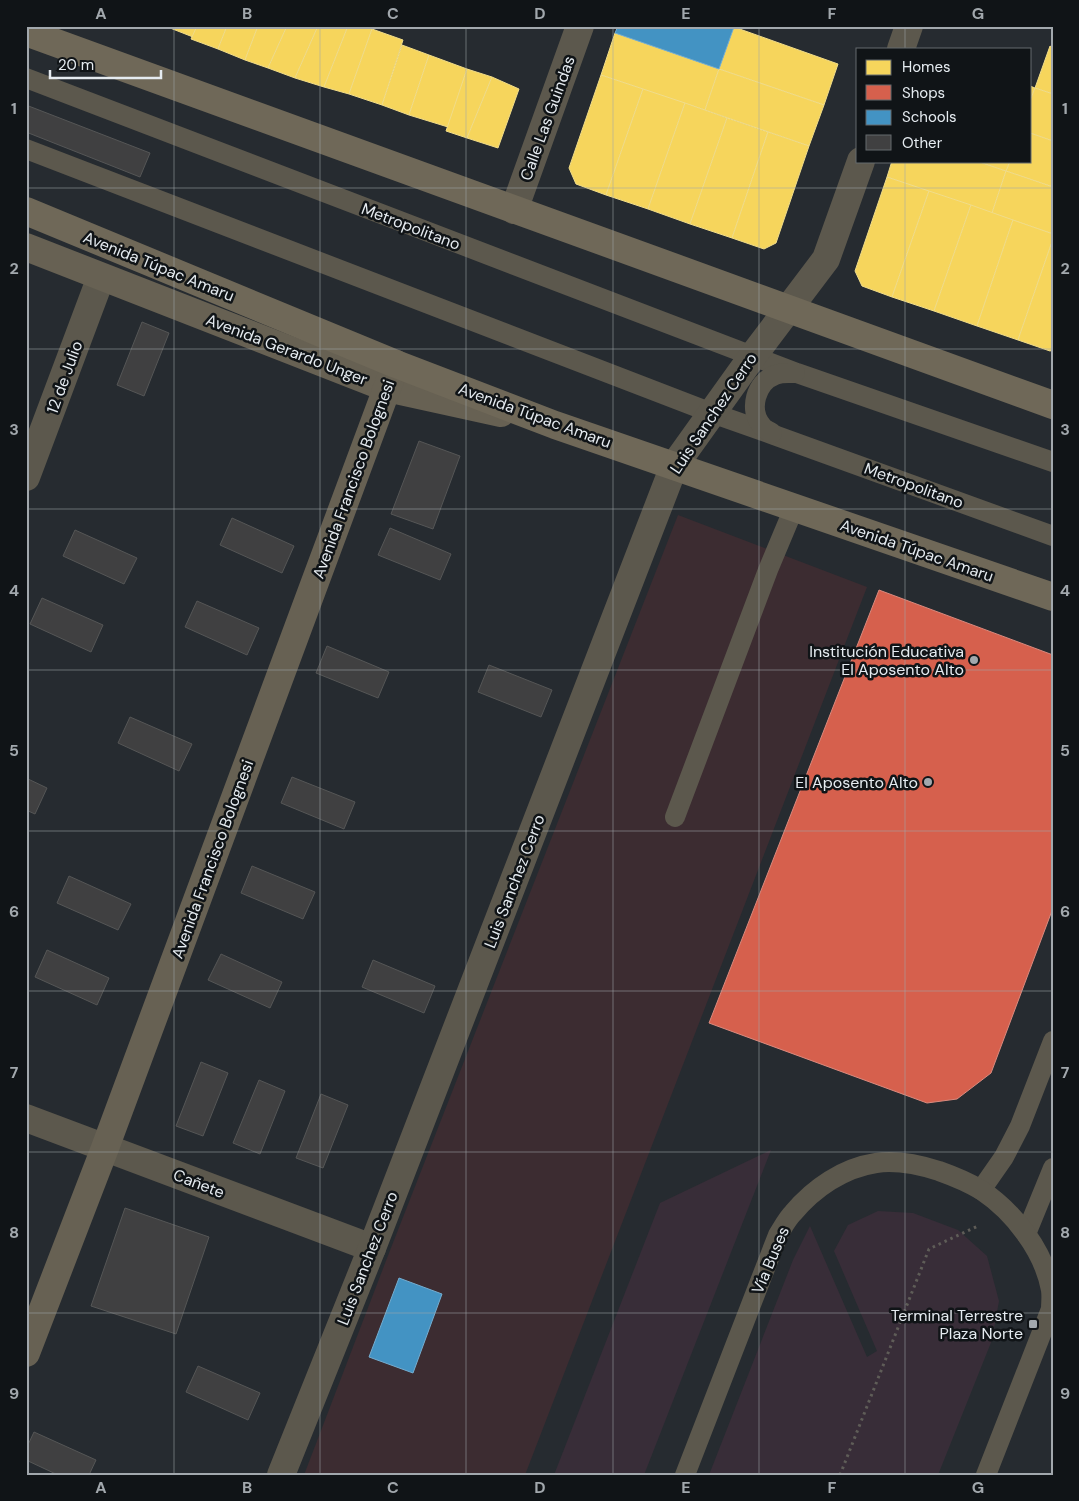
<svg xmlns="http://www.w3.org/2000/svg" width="1079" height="1501" viewBox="0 0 1079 1501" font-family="'DM Sans',sans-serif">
  <rect width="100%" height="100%" fill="#262b30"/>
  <g fill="#382d38">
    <polygon points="771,1150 644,1475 554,1475 660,1203"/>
    <polygon points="878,1211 913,1213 958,1230 987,1256 999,1301 992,1340 938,1475 709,1475 793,1260 810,1226 867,1357 877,1351 834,1251 848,1225"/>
  </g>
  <polygon fill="#3c2c31" points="678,515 867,587 525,1475 304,1475 389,1253"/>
  <g fill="#f6d55c" stroke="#f1dc88">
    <polygon points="165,26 197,26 193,37"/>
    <polygon points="197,26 227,26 218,49 191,39"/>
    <polygon points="227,26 258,26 245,60 218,49"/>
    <polygon points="258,26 287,26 268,68 245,60"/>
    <polygon points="287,26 318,26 295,78 268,68"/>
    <polygon points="318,26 348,26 324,87 295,78"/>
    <polygon points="348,26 363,26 372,29 349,94 324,87"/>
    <polygon points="734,27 838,64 824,105 719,69"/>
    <polygon points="372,29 403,40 382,105 349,94"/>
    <polygon points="615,33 719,69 705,110 601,75"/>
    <polygon points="402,45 429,55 409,115 382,105"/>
    <polygon points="1050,46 1053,48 1053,94 1035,88"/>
    <polygon points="429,55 467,69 448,127 409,115"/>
    <polygon points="467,69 492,77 467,138 446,131"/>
    <polygon points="719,69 824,105 809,146 705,110"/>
    <polygon points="601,75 643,89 606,195 576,184 569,168"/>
    <polygon points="492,77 519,89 498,148 467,138"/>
    <polygon points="1030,86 1035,88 1030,101"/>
    <polygon points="1035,88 1053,94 1053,141 1030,133 1030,101"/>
    <polygon points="643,89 685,103 648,209 606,195"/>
    <polygon points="685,103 727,118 690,224 648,209"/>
    <polygon points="727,118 768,132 732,238 690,224"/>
    <polygon points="768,132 809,146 776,243 764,249 732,238"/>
    <polygon points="1030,133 1053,141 1053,187 1006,171 1010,161 1030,161"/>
    <polygon points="892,161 977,161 1006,171 992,213 887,177"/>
    <polygon points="977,161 1010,161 1006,171"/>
    <polygon points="1006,171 1053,187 1053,234 992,213"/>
    <polygon points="887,177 929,191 892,297 862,286 855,271"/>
    <polygon points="929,191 971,205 934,311 892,297"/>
    <polygon points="971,205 1013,220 977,326 934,311"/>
    <polygon points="1013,220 1053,234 1053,239 1018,340 977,326"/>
    <polygon points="1053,239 1053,350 1050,351 1018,340"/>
  </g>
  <polygon fill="#d6604d" stroke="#da8a7e" points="879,590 1053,655 1053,908 991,1073 957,1099 927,1103 709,1023"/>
  <g fill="#4393c3" stroke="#74add0">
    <polygon points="618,26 732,26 734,27 719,69 615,33"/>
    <polygon points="399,1278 442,1294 413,1373 369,1357"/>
  </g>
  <g fill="#404041" stroke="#555656">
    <polygon points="26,105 150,153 140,177 26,132"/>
    <polygon points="142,322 169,333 144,396 117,385"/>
    <polygon points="419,441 460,456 433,529 391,514"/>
    <polygon points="232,518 294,546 282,573 220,545"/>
    <polygon points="390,528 451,554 440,580 378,555"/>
    <polygon points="75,530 137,558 124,584 63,556"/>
    <polygon points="42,598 103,625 91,652 30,624"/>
    <polygon points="197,601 259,628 247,655 185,627"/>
    <polygon points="327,646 389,672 378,698 316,673"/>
    <polygon points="489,665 552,690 541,717 478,692"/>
    <polygon points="130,717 192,744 179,771 118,743"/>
    <polygon points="292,777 355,802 344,829 281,803"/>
    <polygon points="26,778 47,788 35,814 26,810"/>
    <polygon points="252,866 315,892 303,919 241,893"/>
    <polygon points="69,876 131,904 118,930 57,903"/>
    <polygon points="47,950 109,978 97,1005 35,977"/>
    <polygon points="221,954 282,982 270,1008 208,980"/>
    <polygon points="373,960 435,986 424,1013 362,987"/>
    <polygon points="201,1062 228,1073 203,1136 176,1126"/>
    <polygon points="259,1080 285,1091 260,1154 233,1143"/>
    <polygon points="321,1094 348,1105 323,1168 296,1158"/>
    <polygon points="125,1208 209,1237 176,1334 91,1306"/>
    <polygon points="198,1366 260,1393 248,1420 186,1392"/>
    <polygon points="34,1432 96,1460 89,1475 58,1475 26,1460 26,1449"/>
  </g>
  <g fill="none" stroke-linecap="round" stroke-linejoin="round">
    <polyline stroke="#5f5d58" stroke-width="3" stroke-dasharray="2.5 4" stroke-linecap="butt" points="840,1475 929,1249 978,1226"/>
    <g stroke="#5c584d" stroke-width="20">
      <polyline points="26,78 797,373 1053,462"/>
      <polyline points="26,149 712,413 774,435 1053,536"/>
      <path d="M772 433C769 431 764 429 762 426 748 410 756 382 775 375 782 372 788 373 795 373"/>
      <polyline points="675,817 768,570 794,508"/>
      <polyline points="981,1190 1004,1157 1020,1126 1053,1041"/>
      <polyline points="1026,1234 1053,1168"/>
      <path d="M685 1475 778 1235C783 1227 787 1219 793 1213 814 1188 843 1168 876 1163 897 1160 920 1165 939 1171 953 1176 968 1182 981 1190 1014 1212 1044 1251 1051 1290 1052 1297 1051 1303 1051 1309L986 1475"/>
    </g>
    <g stroke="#5c584d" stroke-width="28">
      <polyline points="901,49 909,26"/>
      <polyline points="514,210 580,26"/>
      <polyline points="26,477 101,277"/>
      <polyline points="26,1118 372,1248"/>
      <polyline points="281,1475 372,1248 674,466 752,357 826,259 861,161"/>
    </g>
    <g stroke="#676153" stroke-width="28">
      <polyline points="26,247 387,388 501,413"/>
      <polyline points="26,1353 105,1148 396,364"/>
    </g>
    <g stroke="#6f6858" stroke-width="28">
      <polyline points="26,32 1053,405"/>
      <polyline points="26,211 396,364 555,425 1053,597"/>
    </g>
  </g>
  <path fill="none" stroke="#a2a8ad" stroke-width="1" stroke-opacity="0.55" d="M174 26V1475M320 26V1475M466 26V1475M613 26V1475M759 26V1475M905 26V49M905 161V1475M26 188H1053M26 349H1053M26 509H1053M26 670H1053M26 831H1053M26 991H1053M26 1152H1053M26 1313H1053"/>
  <g fill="#a2a8ad" stroke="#101417" stroke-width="2">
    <circle cx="974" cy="660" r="5"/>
    <circle cx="928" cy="782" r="5"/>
    <rect x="1028" y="1319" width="10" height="10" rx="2.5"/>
  </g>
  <g text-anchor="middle" stroke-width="5" stroke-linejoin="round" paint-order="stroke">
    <g font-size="16" fill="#e5ebf0" stroke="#101417">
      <text transform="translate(547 118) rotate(-70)" y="6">Calle Las Guindas</text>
      <text transform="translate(411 226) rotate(21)" y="6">Metropolitano</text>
      <text transform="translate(159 266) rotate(22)" y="6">Avenida Túpac Amaru</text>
      <text transform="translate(287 349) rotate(21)" y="6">Avenida Gerardo Unger</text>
      <text transform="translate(64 377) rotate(-70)" y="6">12 de Julio</text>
      <text transform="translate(713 413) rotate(-56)" y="6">Luis Sanchez Cerro</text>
      <text transform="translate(535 415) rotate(20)" y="6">Avenida Túpac Amaru</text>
      <text transform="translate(353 479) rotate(-70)" y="6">Avenida Francisco Bolognesi</text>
      <text transform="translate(914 485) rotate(20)" y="6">Metropolitano</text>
      <text transform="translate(917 550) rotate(19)" y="6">Avenida Túpac Amaru</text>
      <text transform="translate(212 859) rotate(-70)" y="6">Avenida Francisco Bolognesi</text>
      <text transform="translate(514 881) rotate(-69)" y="6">Luis Sanchez Cerro</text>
      <text transform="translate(199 1183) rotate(21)" y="6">Cañete</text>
      <text transform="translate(367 1258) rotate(-69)" y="6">Luis Sanchez Cerro</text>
      <text transform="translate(770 1260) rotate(-67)" y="6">Vía Buses</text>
    </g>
    <g font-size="16" fill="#e5ebf0" stroke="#101417" text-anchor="end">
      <text x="964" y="657">Institución Educativa<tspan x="964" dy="18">El Aposento Alto</tspan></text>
      <text x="918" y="788">El Aposento Alto</text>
      <text x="1023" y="1321">Terminal Terrestre<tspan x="1023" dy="18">Plaza Norte</tspan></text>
    </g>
  </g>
  <rect width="1079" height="1501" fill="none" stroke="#101417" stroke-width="55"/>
  <rect x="856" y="48" width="175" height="115" fill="#101417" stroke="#656a6e"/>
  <rect x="866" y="60" width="25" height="15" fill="#f6d55c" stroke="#656a6e"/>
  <text x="902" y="72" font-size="15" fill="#e5ebf0">Homes</text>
  <rect x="866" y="85" width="25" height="15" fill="#d6604d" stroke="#656a6e"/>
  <text x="902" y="98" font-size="15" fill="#e5ebf0">Shops</text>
  <rect x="866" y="110" width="25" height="15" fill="#4393c3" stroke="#656a6e"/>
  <text x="902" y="122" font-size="15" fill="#e5ebf0">Schools</text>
  <rect x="866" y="135" width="25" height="15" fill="#404041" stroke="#656a6e"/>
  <text x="902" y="148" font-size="15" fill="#e5ebf0">Other</text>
  <path d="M50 70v8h111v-8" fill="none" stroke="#e5ebf0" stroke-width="2.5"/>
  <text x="58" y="70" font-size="15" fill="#e5ebf0" stroke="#101417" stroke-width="4" paint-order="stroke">20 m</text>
  <rect x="28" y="28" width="1024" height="1446" fill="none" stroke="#a2a8ad" stroke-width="2"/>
  <g font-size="16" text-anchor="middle" font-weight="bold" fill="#a2a8ad">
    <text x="101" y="19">A</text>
    <text x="247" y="19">B</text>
    <text x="393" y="19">C</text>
    <text x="540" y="19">D</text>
    <text x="686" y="19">E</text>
    <text x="832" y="19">F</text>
    <text x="978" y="19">G</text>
    <text x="14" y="114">1</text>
    <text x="1065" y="114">1</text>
    <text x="14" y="274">2</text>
    <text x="1065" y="274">2</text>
    <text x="14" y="435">3</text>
    <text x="1065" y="435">3</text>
    <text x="14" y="596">4</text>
    <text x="1065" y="596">4</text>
    <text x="14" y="756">5</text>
    <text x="1065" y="756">5</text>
    <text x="14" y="917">6</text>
    <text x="1065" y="917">6</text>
    <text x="14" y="1078">7</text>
    <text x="1065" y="1078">7</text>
    <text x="14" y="1238">8</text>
    <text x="1065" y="1238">8</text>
    <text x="14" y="1399">9</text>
    <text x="1065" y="1399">9</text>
    <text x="101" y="1493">A</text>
    <text x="247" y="1493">B</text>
    <text x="393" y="1493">C</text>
    <text x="540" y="1493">D</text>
    <text x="686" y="1493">E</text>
    <text x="832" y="1493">F</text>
    <text x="978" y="1493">G</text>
  </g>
</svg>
